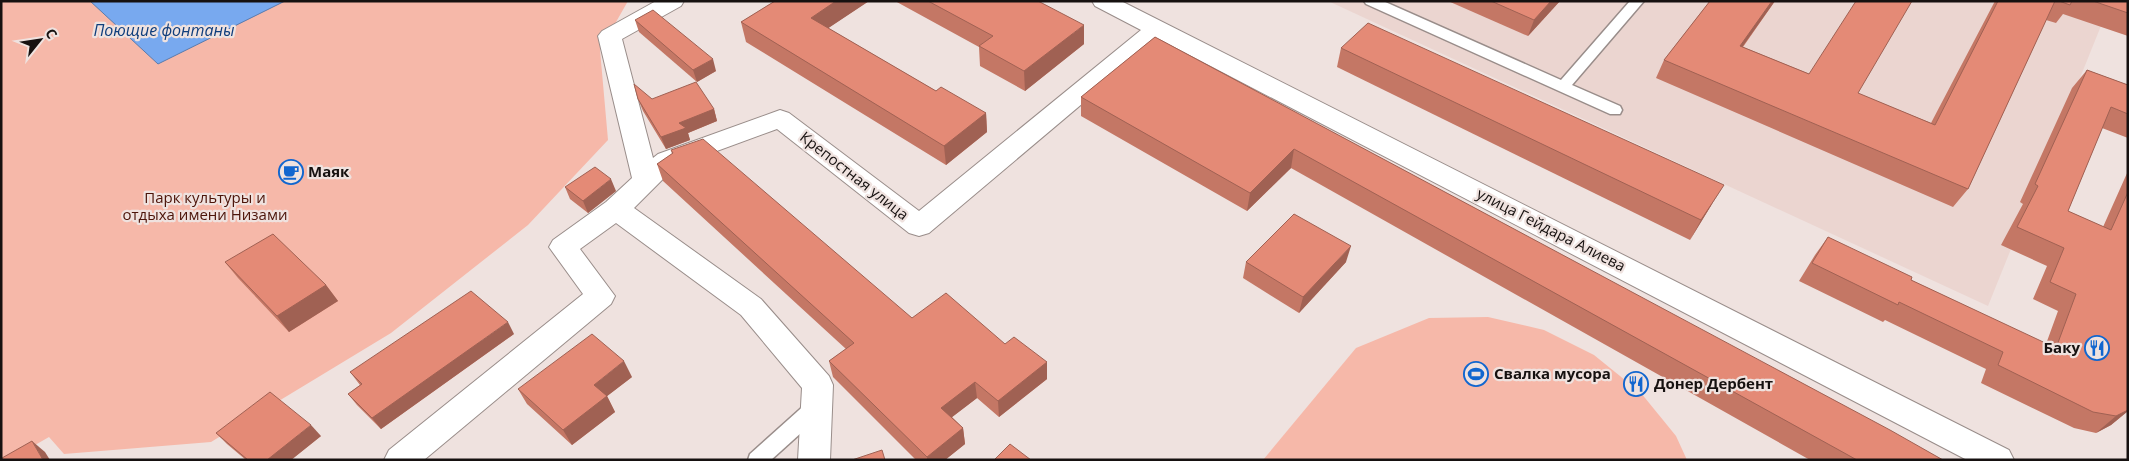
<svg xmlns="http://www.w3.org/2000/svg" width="2129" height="461" viewBox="0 0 2129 461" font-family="'Open Sans',sans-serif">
  <rect width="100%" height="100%" fill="#efe2df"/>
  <polygon fill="#ebd5d0" points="1328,1 2111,1 1988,306"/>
  <g fill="#f6b8a9">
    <polygon points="1,1 628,1 600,50 608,140 528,225 391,333 211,442 64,454 49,437 9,460 1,460"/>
    <polygon points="1488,317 1544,330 1594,355 1641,393 1676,436 1687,460 1263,460 1356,348 1429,318"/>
  </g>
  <polygon fill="#78a9ef" stroke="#5b7bac" points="90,1 285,1 158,64"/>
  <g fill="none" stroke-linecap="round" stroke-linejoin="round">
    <defs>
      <g id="lane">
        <polygon points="1364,1 1383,1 1561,80 1630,1 1644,1 1572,85 1620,106 1622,110 1620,114 1610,114 1366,4"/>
        <polygon points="815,400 822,402 824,408 822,414 771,460 748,460 750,454 808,402"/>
      </g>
      <polygon id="street" points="656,1 684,1 681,6 622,39 653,158 658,154 780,110 789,113 919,211 1141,30 1095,6 1092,1 1121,1 2009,450 2014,460 1967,460 1159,39 929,233 919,236 909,233 777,129 676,166 634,208 761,299 829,376 833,385 830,460 798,460 802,388 741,315 616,223 580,249 615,296 611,304 424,460 384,460 389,450 583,294 549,247 553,240 606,202 632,178 598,36 602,31"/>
    </defs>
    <use href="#lane" stroke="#998d8a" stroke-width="3"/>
    <use href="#street" stroke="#998d8a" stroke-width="2"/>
    <use href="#lane" fill="#fff" fill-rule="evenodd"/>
    <use href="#street" fill="#fff" fill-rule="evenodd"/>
  </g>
  <g fill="#c47765">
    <polygon points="772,1 869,1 828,28 936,91 986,113 987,132 946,165 746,42 741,22 772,3"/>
    <polygon points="895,1 1038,1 1084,44 1025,91 980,66 979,47"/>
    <polygon points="1448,1 1560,1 1528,36"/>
    <polygon points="1710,1 1775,1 1743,47 1931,123 1995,1 2128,1 2128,36 2063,14 2056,23 2046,20 1968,189 1953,207 1656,78 1664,60"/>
    <polygon points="635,20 716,71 697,82 639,32"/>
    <polygon points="1155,37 1943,460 1810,460 1291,168 1247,211 1081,116 1081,97"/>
    <polygon points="1341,48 1712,204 1690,240 1337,67"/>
    <polygon points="2087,70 2128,85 2128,138 2102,128 2068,211 2103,227 2128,171 2128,411 2111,425 2096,433 2074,428 1981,383 1986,369 1885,320 1883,322 1799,281 1815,255 1828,237 1911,280 2046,344 2058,311 2033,299 2047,266 2001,245 2023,204 2020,202 2072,88"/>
    <polygon points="638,99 652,99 714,109 717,121 688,133 690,140 666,149 643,111"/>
    <polygon points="671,150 912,318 1005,344 1047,362 1047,379 999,417 977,398 952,417 963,428 965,444 945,460 916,460 833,377 829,361 846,349 663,181 657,164 672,154"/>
    <polygon points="565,187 616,191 588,213 570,199"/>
    <polygon points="225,262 326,285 338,301 289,332 238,278"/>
    <polygon points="1246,262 1346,262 1299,313 1243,278"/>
    <polygon points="514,334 381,429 357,405 348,394 360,385 350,372"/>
    <polygon points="632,377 607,396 615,412 572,445 527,404 518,389"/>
    <polygon points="216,433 321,436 291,460 246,460 227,444"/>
  </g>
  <g fill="#a06153">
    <polygon points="836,1 869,1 815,37 811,18"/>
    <polygon points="1551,1 1560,1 1528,36 1534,20"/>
    <polygon points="1772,1 1775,1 1730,64 1740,46"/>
    <polygon points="1084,25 1084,44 1025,91 1024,71"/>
    <polygon points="713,59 716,71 697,82 693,70"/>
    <polygon points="714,109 717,121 688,133 690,140 666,149 661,137 679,123"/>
    <polygon points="986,113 987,132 946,165 944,146"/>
    <polygon points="1294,149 1291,168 1247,211 1250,193"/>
    <polygon points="611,179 616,191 588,213 583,201"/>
    <polygon points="1724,185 1712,204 1690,240 1701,220"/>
    <polygon points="1351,246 1346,262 1299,313 1303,297"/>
    <polygon points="326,285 338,301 289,332 277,316"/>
    <polygon points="508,322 514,334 381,429 372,418"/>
    <polygon points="624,361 632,377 602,400 594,385"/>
    <polygon points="1047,362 1047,379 999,417 998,401"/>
    <polygon points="975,382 977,398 943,424 941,408"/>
    <polygon points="607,396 615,412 572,445 563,430"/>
    <polygon points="2128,410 2128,411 2111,425 2096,433 2116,416"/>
    <polygon points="311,425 321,436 291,460 267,460"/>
    <polygon points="963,428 965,444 945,460 927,460 927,457"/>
    <polygon points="32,441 45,452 50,460 43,460"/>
  </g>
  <g fill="#e48a76" stroke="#a06153">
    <polygon points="775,1 836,1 811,18 936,91 941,87 986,113 944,146 741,22"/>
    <polygon points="928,1 1038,1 1084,25 1024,71 979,46 993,36"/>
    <polygon points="1491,1 1551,1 1534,20"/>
    <polygon points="1710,1 1772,1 1740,46 1809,74 1856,1 1912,1 1858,93 1935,125 1998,1 2055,1 1968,189 1664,60"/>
    <polygon points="2059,1 2072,1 2070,5"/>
    <polygon points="2093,1 2128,1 2128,13"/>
    <polygon points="653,10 713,59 693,70 635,20"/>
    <polygon points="1368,23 1724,185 1701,220 1341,48"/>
    <polygon points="1155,37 1890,430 1943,460 1857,460 1294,149 1250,193 1081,97"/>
    <polygon points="2087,70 2128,85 2128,114 2111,107 2068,211 2111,230 2128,192 2128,410 2116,416 2093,412 1998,365 2003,352 1899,302 1898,305 1812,263 1828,237 1912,277 1911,280 2056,348 2076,294 2050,282 2064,248 2017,227 2038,186 2035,184"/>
    <polygon points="696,82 714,109 679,123 686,128 661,137 638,99 634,84 652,99"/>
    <polygon points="703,139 912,318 946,293 1005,344 1014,337 1047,362 998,401 975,382 941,408 963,428 927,457 829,361 854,343 657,164 673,153 671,150"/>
    <polygon points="595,167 611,179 583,201 565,187"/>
    <polygon points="1294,214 1351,246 1303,297 1246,262"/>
    <polygon points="273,234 326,285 277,316 225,262"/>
    <polygon points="471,291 508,322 372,418 348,394 362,384 350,372"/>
    <polygon points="592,334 624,361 594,385 607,396 563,430 518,389"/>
    <polygon points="270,392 311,425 267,460 248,460 216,433"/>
    <polygon points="32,441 43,460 3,460 2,458"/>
    <polygon points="1010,444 1031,460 994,460"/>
    <polygon points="882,450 885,460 852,460"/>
  </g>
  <defs>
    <symbol id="cafe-ring" viewBox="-11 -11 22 22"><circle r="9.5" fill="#efe2df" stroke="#1166cf" stroke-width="1.5"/><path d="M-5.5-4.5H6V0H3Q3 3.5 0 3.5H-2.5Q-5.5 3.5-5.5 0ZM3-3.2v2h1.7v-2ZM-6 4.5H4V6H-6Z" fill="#1166cf"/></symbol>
    <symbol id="restaurant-ring" viewBox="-11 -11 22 22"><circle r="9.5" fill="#efe2df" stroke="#1166cf" stroke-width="1.5"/><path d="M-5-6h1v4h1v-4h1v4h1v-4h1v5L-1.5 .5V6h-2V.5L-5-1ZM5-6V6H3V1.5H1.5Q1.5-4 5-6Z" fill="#1166cf"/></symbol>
    <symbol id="stadium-ring" viewBox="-11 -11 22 22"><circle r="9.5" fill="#efe2df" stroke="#1166cf" stroke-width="1.5"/><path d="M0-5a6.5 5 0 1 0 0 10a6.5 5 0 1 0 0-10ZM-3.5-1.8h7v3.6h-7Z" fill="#1166cf"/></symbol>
  </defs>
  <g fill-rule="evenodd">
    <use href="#cafe-ring" x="277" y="158" width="28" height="28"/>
    <use href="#restaurant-ring" x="2083" y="334" width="28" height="28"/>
    <use href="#stadium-ring" x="1462" y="360" width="28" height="28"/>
    <use href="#restaurant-ring" x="1622" y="370" width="28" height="28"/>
  </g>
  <g text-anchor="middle" stroke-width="4.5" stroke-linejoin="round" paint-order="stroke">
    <g font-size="15" font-weight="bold" fill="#161110" stroke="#efe2df" text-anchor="start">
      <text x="308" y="177">Маяк</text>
      <text x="2080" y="353" text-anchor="end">Баку</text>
      <text x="1494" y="379">Свалка мусора</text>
      <text x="1654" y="389">Донер Дербент</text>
    </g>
    <g font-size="15" fill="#161110" stroke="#efe2df">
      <text transform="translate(854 176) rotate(38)" y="5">Крепостная улица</text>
      <text transform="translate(1551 230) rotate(27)" y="5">улица Гейдара Алиева</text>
    </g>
    <g font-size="15" fill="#4c1409" stroke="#efe2df">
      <text x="205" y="203">Парк культуры и<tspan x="205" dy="17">отдыха имени Низами</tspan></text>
    </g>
    <g font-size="16" font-style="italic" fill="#103e7c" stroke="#efe2df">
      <text x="164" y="36">Поющие фонтаны</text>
    </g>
  </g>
  <rect width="2129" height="461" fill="none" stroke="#161110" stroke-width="5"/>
  <g transform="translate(40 40) rotate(60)" stroke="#efe2df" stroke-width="4" paint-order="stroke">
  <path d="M0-4L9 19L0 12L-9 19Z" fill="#161110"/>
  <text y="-8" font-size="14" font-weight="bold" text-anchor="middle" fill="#161110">С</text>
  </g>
</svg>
